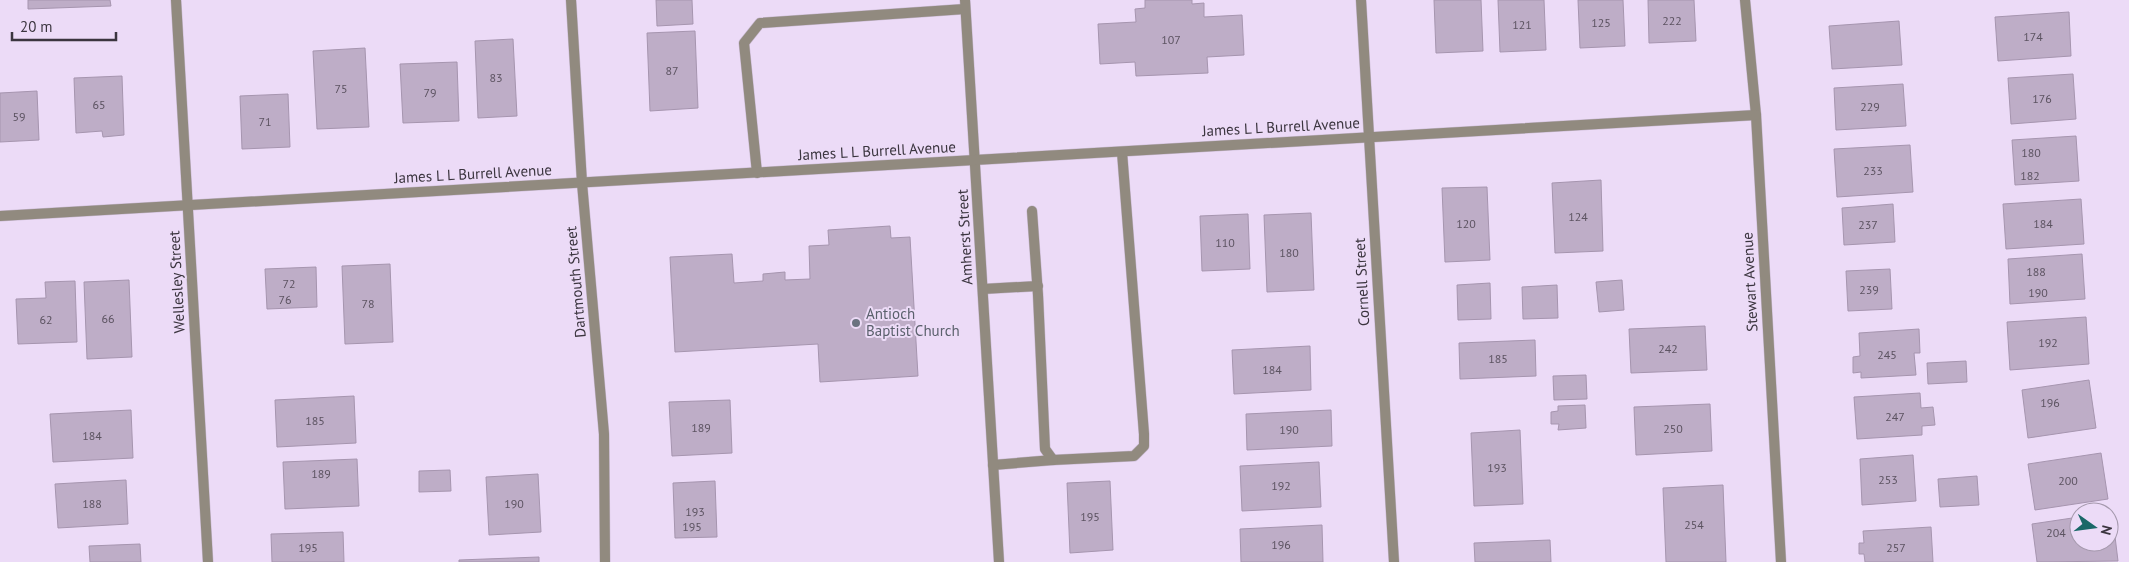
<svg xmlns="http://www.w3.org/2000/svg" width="2129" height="562" viewBox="0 0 2129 562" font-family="'PT Sans',sans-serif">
  <rect width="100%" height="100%" fill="#ecdbf7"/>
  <g fill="#beadc7" stroke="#a695af">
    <polygon points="28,0 110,0 111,6 28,9"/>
    <polygon points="656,0 692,0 693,24 657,26"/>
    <polygon points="1145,0 1192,0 1192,4 1204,3 1204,17 1242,15 1244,55 1207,57 1208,73 1136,76 1135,62 1100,64 1098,24 1136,22 1135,9 1145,8"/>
    <polygon points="1434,0 1481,0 1483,51 1436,53"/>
    <polygon points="1498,0 1544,0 1546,50 1500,52"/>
    <polygon points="1578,0 1623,0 1625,46 1580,48"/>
    <polygon points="1648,0 1694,0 1696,41 1649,43"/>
    <polygon points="2069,12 2071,56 1998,61 1995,17"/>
    <polygon points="1899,21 1902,65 1832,69 1829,26"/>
    <polygon points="695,31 698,108 650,111 647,33"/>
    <polygon points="513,39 517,116 478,118 475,41"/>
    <polygon points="365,48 369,127 317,129 313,51"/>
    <polygon points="457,62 459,121 403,123 400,64"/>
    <polygon points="2073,74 2076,119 2011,124 2008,78"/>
    <polygon points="122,76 124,135 103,137 102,131 76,133 74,78"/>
    <polygon points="1903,84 1906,126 1836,130 1834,88"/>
    <polygon points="37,91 39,140 0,142 0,93"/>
    <polygon points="288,94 290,147 242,149 240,96"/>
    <polygon points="2076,136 2079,181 2015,185 2012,140"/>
    <polygon points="1910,145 1913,192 1837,197 1834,149"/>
    <polygon points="1601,180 1603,251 1555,253 1552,183"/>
    <polygon points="1487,187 1490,260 1445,262 1442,188"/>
    <polygon points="2081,199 2084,244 2006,249 2003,204"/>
    <polygon points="1893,204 1895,242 1844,245 1842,208"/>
    <polygon points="1311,213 1314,290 1267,292 1264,215"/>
    <polygon points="1248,214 1250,269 1202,271 1200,216"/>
    <polygon points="890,226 891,238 910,237 918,376 820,382 818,344 675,352 670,257 732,254 734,283 763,281 763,274 785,272 785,280 810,279 809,246 829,245 828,230"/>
    <polygon points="2082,254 2085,299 2010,304 2008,259"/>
    <polygon points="390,264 393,342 345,344 342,266"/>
    <polygon points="316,267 317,307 267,309 265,269"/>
    <polygon points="1890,269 1892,309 1848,311 1846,271"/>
    <polygon points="129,280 132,357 87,359 84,282"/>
    <polygon points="1622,280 1624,310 1599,312 1596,282"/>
    <polygon points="75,281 77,342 18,344 16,299 46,298 45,282"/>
    <polygon points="1490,283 1491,319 1458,320 1457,285"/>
    <polygon points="1557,285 1558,318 1523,319 1522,287"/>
    <polygon points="2086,317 2089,364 2010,370 2007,322"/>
    <polygon points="1705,326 1707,370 1631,373 1629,329"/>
    <polygon points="1919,329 1920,353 1914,353 1916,375 1861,378 1861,372 1853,373 1853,357 1860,356 1859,333"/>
    <polygon points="1535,340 1536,376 1460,379 1459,343"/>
    <polygon points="1310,346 1311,390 1234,394 1232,350"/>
    <polygon points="1966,361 1967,382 1928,384 1927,363"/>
    <polygon points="1586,375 1587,399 1554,400 1553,376"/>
    <polygon points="2089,380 2096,428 2028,438 2022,390"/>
    <polygon points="1920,393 1921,408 1933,407 1935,425 1922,426 1922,435 1857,439 1854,397"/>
    <polygon points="354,396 356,443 277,447 275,400"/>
    <polygon points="730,400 732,453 672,456 669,402"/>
    <polygon points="1710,404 1712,451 1636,455 1634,407"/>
    <polygon points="1585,405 1586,428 1558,430 1559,424 1551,424 1551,412 1558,411 1558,406"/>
    <polygon points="131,410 133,458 53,462 50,414"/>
    <polygon points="1331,410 1332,446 1247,450 1246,414"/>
    <polygon points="1520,430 1523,504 1474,506 1471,433"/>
    <polygon points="2101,453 2108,499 2035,510 2028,464"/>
    <polygon points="1913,455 1916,501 1862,505 1860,459"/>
    <polygon points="357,459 359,506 285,509 283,462"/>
    <polygon points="1319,462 1321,507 1242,511 1240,466"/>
    <polygon points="450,470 451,491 419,492 419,471"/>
    <polygon points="538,474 541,532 489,535 486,477"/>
    <polygon points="1977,476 1979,505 1940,507 1938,479"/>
    <polygon points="126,480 128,524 58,528 55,484"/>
    <polygon points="715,481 717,537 675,538 673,483"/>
    <polygon points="1110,481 1113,550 1070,553 1067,483"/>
    <polygon points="1723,485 1726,562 1666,562 1663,488"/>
    <polygon points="2112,512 2118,561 2037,562 2032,524 2079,517 2079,542 2109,542 2109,513"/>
    <polygon points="1322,525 1323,562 1241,562 1240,529"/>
    <polygon points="1931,527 1933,562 1865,562 1864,554 1859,554 1859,543 1864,543 1863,531"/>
    <polygon points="343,532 344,562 272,562 271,534"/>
    <polygon points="1550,540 1551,562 1475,562 1474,543"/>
    <polygon points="140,544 141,562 90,562 89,546"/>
    <polygon points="539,557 539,562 459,562 459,560"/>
  </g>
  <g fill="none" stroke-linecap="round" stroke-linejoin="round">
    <defs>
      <g id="lane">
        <polyline points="757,173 744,43 760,23 965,9"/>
        <polyline points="1032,211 1038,295 1045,449 1053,460 1134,456 1144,446 1144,434 1122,152"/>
        <polyline points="983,289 1038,286"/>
        <polyline points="993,465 1053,460"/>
      </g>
      <g id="street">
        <polyline points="176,0 208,562"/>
        <polyline points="571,0 582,183 604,434 605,562"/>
        <polyline points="965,0 999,562"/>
        <polyline points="1361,0 1394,562"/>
        <polyline points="1745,0 1756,115 1781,562"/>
        <polyline points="0,216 1756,115"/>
      </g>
    </defs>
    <use href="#lane" stroke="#c9bad2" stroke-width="11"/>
    <use href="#street" stroke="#c9bad2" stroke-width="11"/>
    <use href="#lane" stroke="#918a7f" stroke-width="10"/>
    <use href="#street" stroke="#918a7f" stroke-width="10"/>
  </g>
  <circle fill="#6b7280" stroke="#ecdbf7" stroke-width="2" cx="856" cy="323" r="5"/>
  <g text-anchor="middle" stroke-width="4" stroke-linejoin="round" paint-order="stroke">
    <g font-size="12" fill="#5c5361">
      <text x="1672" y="25">222</text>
      <text x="1601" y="27">125</text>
      <text x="1522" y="29">121</text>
      <text x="2033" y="41">174</text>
      <text x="1171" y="44">107</text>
      <text x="672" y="75">87</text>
      <text x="496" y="82">83</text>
      <text x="341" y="93">75</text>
      <text x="430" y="97">79</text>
      <text x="2042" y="103">176</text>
      <text x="99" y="109">65</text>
      <text x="1870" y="111">229</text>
      <text x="19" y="121">59</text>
      <text x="265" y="126">71</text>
      <text x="2031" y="157">180</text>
      <text x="1873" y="175">233</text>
      <text x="2030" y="180">182</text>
      <text x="1578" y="221">124</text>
      <text x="1466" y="228">120</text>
      <text x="2043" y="228">184</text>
      <text x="1868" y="229">237</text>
      <text x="1225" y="247">110</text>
      <text x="1289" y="257">180</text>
      <text x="2036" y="276">188</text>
      <text x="289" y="288">72</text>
      <text x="1869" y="294">239</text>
      <text x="2038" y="297">190</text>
      <text x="285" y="304">76</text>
      <text x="368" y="308">78</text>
      <text x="108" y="323">66</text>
      <text x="46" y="324">62</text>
      <text x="2048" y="347">192</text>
      <text x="1668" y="353">242</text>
      <text x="1887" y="359">245</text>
      <text x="1498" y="363">185</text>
      <text x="1272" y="374">184</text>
      <text x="2050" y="407">196</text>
      <text x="1895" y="421">247</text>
      <text x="315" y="425">185</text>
      <text x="701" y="432">189</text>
      <text x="1673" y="433">250</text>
      <text x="1289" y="434">190</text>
      <text x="92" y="440">184</text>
      <text x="1497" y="472">193</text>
      <text x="321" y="478">189</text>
      <text x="1888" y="484">253</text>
      <text x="2068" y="485">200</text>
      <text x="1281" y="490">192</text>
      <text x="92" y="508">188</text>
      <text x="514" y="508">190</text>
      <text x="695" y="516">193</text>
      <text x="1090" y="521">195</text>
      <text x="1694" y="529">254</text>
      <text x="692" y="531">195</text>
      <text x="2056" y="537">204</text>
      <text x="1281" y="549">196</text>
      <text x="308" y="552">195</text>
      <text x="1896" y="552">257</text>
    </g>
    <g font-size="15" fill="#3b353f" stroke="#ecdbf7">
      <text transform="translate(1281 127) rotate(-3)" y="5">James L L Burrell Avenue</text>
      <text transform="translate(877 151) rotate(-3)" y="5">James L L Burrell Avenue</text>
      <text transform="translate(473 174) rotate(-3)" y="5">James L L Burrell Avenue</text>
      <text transform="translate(965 237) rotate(-93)" y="5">Amherst Street</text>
      <text transform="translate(177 282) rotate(-93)" y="5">Wellesley Street</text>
      <text transform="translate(576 282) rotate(-95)" y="5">Dartmouth Street</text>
      <text transform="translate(1362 282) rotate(-93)" y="5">Cornell Street</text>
      <text transform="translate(1750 282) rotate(-93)" y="5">Stewart Avenue</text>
    </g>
    <g font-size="15" fill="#5b616d" stroke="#ecdbf7" text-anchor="start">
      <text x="866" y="319">Antioch<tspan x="866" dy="17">Baptist Church</tspan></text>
    </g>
  </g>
  <g transform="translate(2094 527) rotate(104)"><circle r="24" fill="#ecdbf7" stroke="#a599ad"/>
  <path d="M0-4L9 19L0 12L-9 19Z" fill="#1a6868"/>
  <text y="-8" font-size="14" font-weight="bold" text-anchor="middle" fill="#3b353f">N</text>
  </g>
  <path d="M12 32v8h104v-8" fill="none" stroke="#3b353f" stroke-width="2.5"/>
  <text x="20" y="32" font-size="15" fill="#3b353f" stroke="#ecdbf7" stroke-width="4" paint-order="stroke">20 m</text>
</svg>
